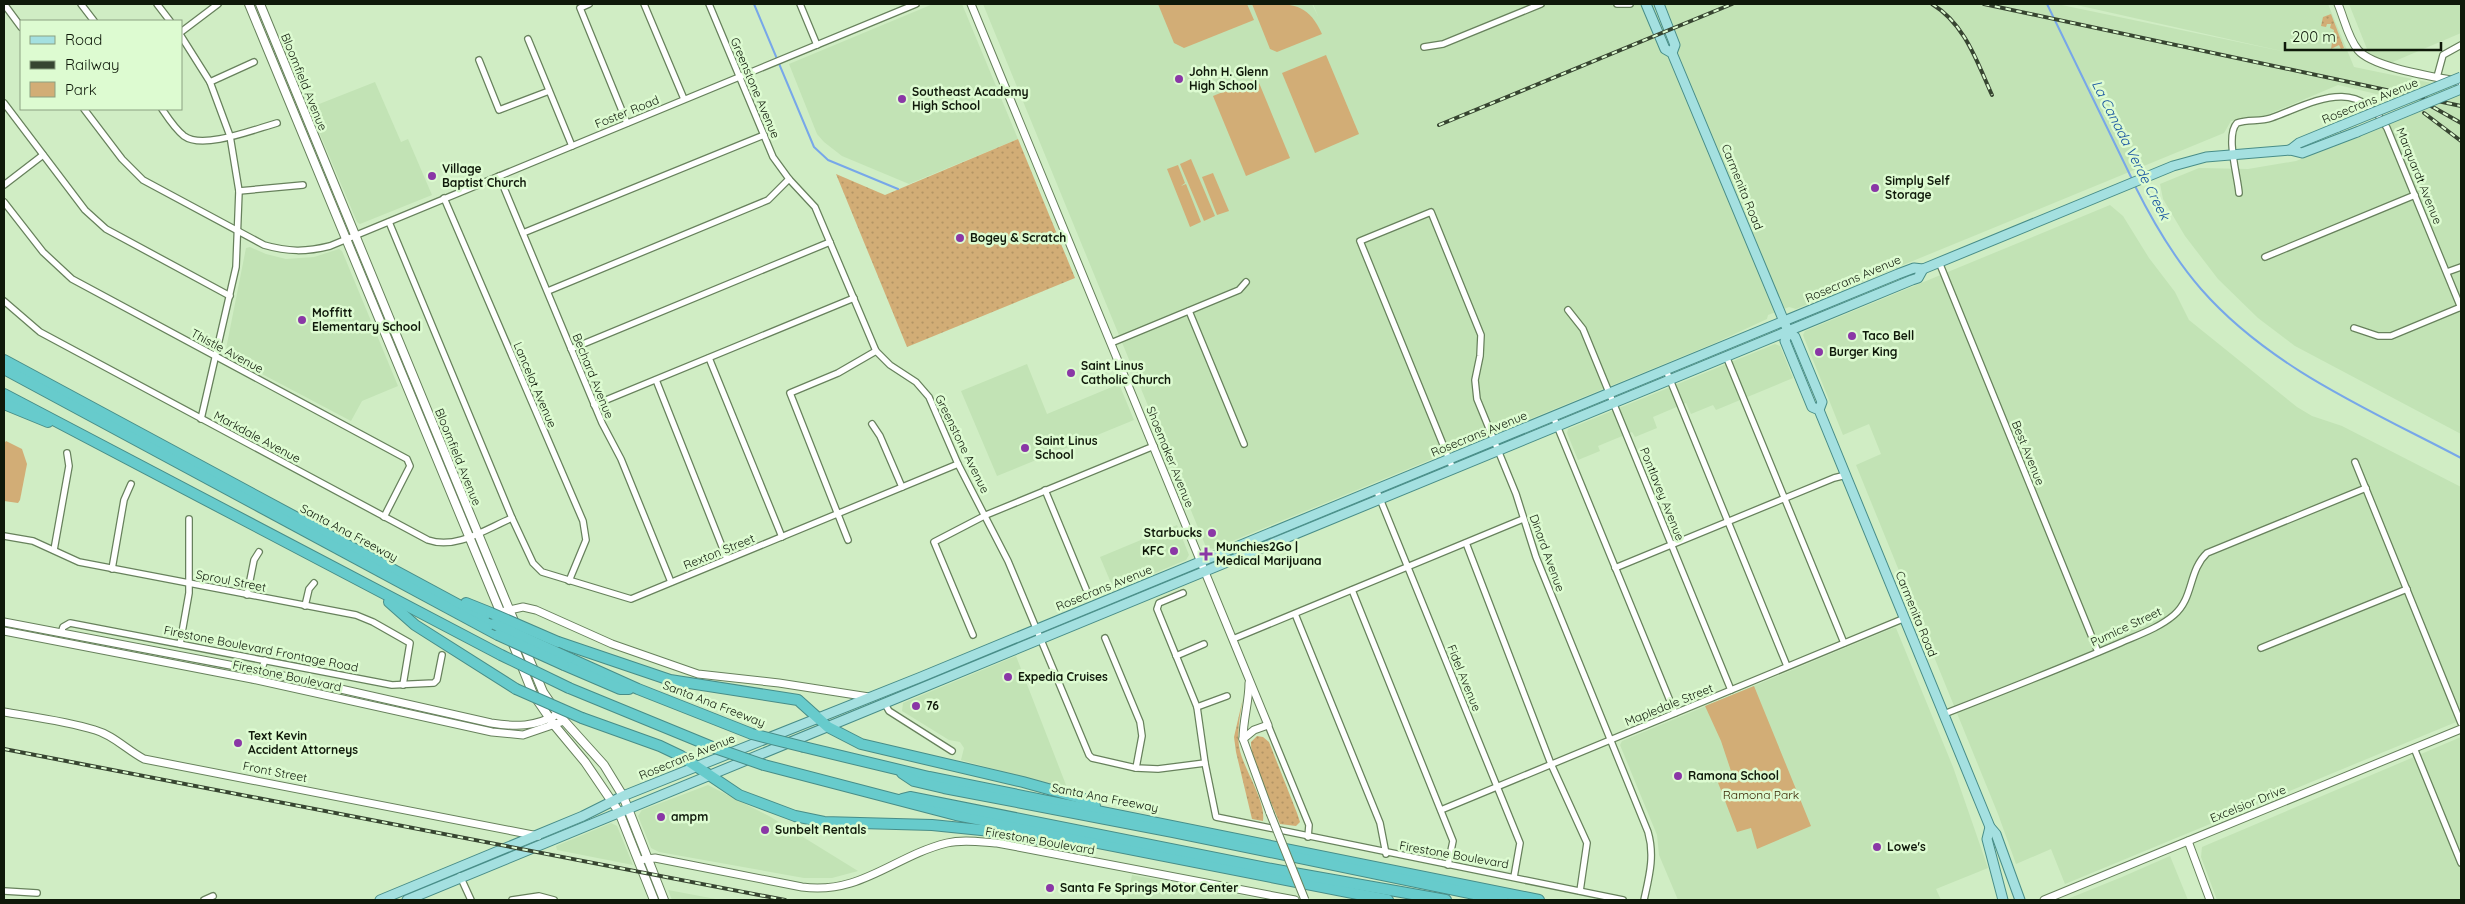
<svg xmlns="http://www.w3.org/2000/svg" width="2465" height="904" viewBox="0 0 2465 904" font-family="Quicksand,sans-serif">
  <defs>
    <pattern id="grass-dots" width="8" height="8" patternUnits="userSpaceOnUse" patternTransform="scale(1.25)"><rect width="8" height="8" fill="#d2ad76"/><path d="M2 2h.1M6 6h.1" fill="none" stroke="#b39465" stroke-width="1.8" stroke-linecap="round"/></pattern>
  </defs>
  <rect width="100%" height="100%" fill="#d0edc4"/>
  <g fill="#c2e3b5">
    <polygon points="933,4 962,4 1018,139 909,184 842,156 824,142 817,134 789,64"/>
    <polygon points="983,4 1312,4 1318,16 1313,4 2057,4 2286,52 2072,4 2328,4 2354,67 2461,89 2461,434 2295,346 2258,318 2218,279 2185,236 2163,199 2160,184 2199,168 2248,169 2296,161 2432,107 2338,85 2262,117 2231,121 2224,133 1796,309 1789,307 1768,315 1767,319 1715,343 1213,549 1206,547"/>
    <polygon points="2349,4 2461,4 2461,33 2388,64 2371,59"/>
    <polygon points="375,82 401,142 408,139 432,195 360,224 357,222 309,108"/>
    <polygon points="2110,205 2123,216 2149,258 2175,292 2189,320 2297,407 2312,416 2342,426 2461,487 2461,720 2065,884 2051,849 2016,864 1998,814 1856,465 1881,454 1869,424 1843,435 1803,335 1805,331"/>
    <polygon points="250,247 266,254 286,259 314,257 339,249 342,251 398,386 362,401 351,421 228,356 226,349 246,248"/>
    <polygon points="1775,344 1780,346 1793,378 1716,410 1713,405 1691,414 1686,403 1653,417 1657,428 1635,437 1632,432 1598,446 1600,451 1578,460 1567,433 1568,429"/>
    <polygon points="1027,364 1047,414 1119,384 1134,420 997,476 961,391"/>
    <polygon points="1177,525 1189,555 1186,560 1114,590 1100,557"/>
    <polygon points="1893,628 1896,628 1953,767 1988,868 1936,889 1941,900 1678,900 1659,855 1657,835 1620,745 1622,741"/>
    <polygon points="1016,656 1066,785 1066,789 961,760 964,748 960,742 949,740 902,711 903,703"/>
    <polygon points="2461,737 2461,900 2217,900 2201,857 2202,847"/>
    <polygon points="708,785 769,816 858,871 832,878 804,878 659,852 651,848 638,816 642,810"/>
    <polygon points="611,823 617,826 633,865 557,850 556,846"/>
    <polygon points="2170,856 2188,900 2065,900 2122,877"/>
    <polygon points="1132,875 1230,893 1263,900 1127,900"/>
    <polygon points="668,890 721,900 672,900"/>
  </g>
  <g fill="url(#grass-dots)">
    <polygon points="2331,14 2344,48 2341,49 2339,45 2331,49 2334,30 2330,28 2331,24 2327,24 2326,27 2321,26 2323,17"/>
    <polygon points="1018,139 1075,278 907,347 836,174 885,195"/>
    <path d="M1243 698C1240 716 1236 733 1240 751 1245 771 1266 801 1263 821L1252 819 1236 752 1234 737Z"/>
    <path d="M1257 736 1263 737 1269 742 1297 813 1300 822 1296 826 1280 824C1273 805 1250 761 1251 742Z"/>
  </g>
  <g fill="#d2ad76">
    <polygon points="1158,4 1247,4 1254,20 1184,48 1174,43"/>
    <path d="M1252 4C1288 4 1307 0 1322 34L1277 52 1270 49Z"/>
    <polygon points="1326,55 1359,134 1315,153 1282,73"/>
    <polygon points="1257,78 1290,158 1246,176 1213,96"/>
    <polygon points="1191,159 1215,216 1204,221 1180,164"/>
    <polygon points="1178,165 1185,183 1181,186 1186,184 1201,222 1190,227 1167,169"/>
    <polygon points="1213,173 1229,211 1217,215 1202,177"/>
    <polygon points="6,441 22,449 27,464 20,500 18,503 4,501 4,444"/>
    <polygon points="1754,686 1811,826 1757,849 1751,828 1737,832 1717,780 1732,774 1721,741 1705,706"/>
  </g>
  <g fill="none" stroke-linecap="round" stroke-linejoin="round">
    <g stroke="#77a7e9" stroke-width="2">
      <polyline points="754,4 814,147 828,160 898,189"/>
      <polyline points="2047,4 2132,179"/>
      <path d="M2135 186C2153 222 2174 258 2201 289 2270 368 2370 410 2461 458"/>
    </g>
    <defs>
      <g id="minor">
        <polyline points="4,4 21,27"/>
        <polyline points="81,4 94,21"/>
        <polyline points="157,4 170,21"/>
        <polyline points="589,4 580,8 627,123"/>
        <polyline points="644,4 684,99"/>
        <polyline points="709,4 773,157 789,179 815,207 876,351 890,365 916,382 929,397 958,464 1008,561 1089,755 1092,758 1136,768 1158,769 1205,763"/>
        <polyline points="800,4 817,45"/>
        <polyline points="1617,4 1630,4"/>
        <polyline points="181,32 218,4"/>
        <polyline points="181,36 210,82 230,136 239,191 236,267 201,419"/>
        <polyline points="528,39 572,146"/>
        <polyline points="1424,47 1443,44 1541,4"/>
        <polyline points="479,60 499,110 549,91"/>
        <polyline points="2437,77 2443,55 2461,45"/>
        <polyline points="210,82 254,62"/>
        <polyline points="4,103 85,210 106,229 230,296"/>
        <path d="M84 109 122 159 143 180 264 245C288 252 306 252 330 246L916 4"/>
        <path d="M162 109C168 118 175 129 184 136 203 150 255 129 277 123"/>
        <polyline points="499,176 602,423 621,459 671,582"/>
        <polyline points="4,185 43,155"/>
        <polyline points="239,191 303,185"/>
        <path d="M2239 193C2238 177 2225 135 2237 123 2248 119 2260 122 2271 118 2315 102 2356 75 2387 128L2461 308"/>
        <polyline points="444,198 583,521 586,540 569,581"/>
        <polyline points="4,202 43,252 72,279 407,459 410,466 384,517"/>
        <polyline points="389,222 512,518 533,563 542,572 631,599 958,464"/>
        <polyline points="523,233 764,135"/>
        <polyline points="2265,257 2415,195"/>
        <polyline points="1939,262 2098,652"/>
        <polyline points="2447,272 2461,267"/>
        <polyline points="548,291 768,200 789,179"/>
        <path d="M4 301 40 332 428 540C456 550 486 529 512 518"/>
        <polyline points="1568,310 1583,329 1731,690"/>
        <polyline points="1189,311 1244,444"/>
        <polyline points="2354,328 2378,336 2391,336 2461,307"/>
        <polyline points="1111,343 1239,290 1246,282"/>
        <polyline points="571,349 830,242"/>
        <polyline points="1726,356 1844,643"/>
        <polyline points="709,358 782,537"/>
        <polyline points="1666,370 1787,666"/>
        <polyline points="656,380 727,559"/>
        <polyline points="594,405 854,298"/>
        <polyline points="1553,416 1675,713"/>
        <polyline points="872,424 880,436 902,487"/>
        <polyline points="2355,462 2461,723"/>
        <path d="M1453 469 1360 241 1431 212 1481 335 1480 356 1475 380 1477 399 1516 494 1536 557 1648 832C1655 856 1649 877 1644 900"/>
        <polyline points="1376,489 1520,843 1514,877"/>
        <polyline points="1045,490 1086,589"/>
        <polyline points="4,536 33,541 79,562 356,615 373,622 410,643 403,685"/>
        <polyline points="848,540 790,393 838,373 876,351"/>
        <polyline points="1466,543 1551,764 1587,843 1580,891"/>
        <polyline points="54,550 69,466 67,453"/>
        <polyline points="1615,568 1834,478 1846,475"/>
        <polyline points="112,569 124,500 131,484"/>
        <polyline points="1352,590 1453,841 1448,865"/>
        <polyline points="1183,593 1159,603 1157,609 1197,707 1205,763 1216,817 1623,900"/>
        <polyline points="247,595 254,560 259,552"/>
        <polyline points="305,606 309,589 314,583"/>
        <polyline points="1295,614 1380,823 1386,854"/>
        <polyline points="61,633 63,627 70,623 392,685 434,683 437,680 442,655"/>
        <polyline points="973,635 934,542 986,515 1154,446"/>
        <polyline points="1105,638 1140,722 1142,736 1136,768"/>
        <polyline points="1233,639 1523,519"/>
        <polyline points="180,644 189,593 189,519"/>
        <polyline points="2261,648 2407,589"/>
        <polyline points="1176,656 1204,644"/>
        <polyline points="252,679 261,671 265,660"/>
        <polyline points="885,704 889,711 952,751"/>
        <polyline points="1197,707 1227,696"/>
        <path d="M1944 714C2003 691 2062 668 2120 643 2138 635 2159 628 2174 615 2194 598 2188 571 2207 553L2366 488"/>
        <polyline points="1268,725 1309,825 1308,837"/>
        <polyline points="2414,748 2461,863"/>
        <polyline points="1441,810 1905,618"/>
        <polyline points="460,876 471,900"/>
        <polyline points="4,891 37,893"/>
        <polyline points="204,900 213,896"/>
        <polyline points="512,900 539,896 554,900"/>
      </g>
      <g id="tertiary">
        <polyline points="971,4 1268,725 1254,730 1243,739"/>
        <path d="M2338 4C2344 18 2348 38 2358 50 2373 68 2437 77 2461 82"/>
        <polyline points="501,612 523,607 536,610 612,644 698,674 779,683 869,697"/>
        <path d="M4 622 261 671 491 723C516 727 535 727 558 714"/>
        <polyline points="4,631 252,679 492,732 523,735 564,721"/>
        <path d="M1249 683C1249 702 1243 720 1243 739L1270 813"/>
        <path d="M4 712C34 717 66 721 95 730 113 735 127 750 144 759L538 836"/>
        <polyline points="2188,841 2210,900"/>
        <path d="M639 860 655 858 802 887C861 895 894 856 947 843 963 839 981 842 997 843L1295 900"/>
        <polyline points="2044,900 2461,729"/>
      </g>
      <g id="secondary">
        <polyline points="249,4 504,621"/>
        <polyline points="260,4 516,626"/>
        <polyline points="511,639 533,694 555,726 585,762 619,812 654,900"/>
        <polyline points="523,644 543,692 558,714 604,765 623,796 664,900"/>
      </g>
      <g id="primary">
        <polyline points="1646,4 1665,49 1672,53 1788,331 1795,337 1822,402 1819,410"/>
        <polyline points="1659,4 1675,45 1672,53"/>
        <polyline points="2290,150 2299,143 2338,127"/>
        <polyline points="1788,331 1785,341 1812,407 1819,410 1990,827 1996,834 2020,900"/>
        <polyline points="1990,827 1987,839 2003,900"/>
        <polyline points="380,900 583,816 623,796 921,677 1898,274 1914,268 1923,269 2173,166 2206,157 2290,150 2302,153 2357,132"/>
        <polyline points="407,900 1912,280 1918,278 1923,269"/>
      </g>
      <g id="motorway">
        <polyline points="4,360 494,624"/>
        <polyline points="4,369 498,635"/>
        <polyline points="4,394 501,655"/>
        <polyline points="4,404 48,422"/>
        <polyline points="389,602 415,625 516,689"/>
        <polyline points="466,603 491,613"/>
        <polyline points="558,642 670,680 798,700 828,727 861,744 1023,782 1084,799 1095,806"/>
        <polyline points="569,658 638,689 752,734"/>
        <polyline points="564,665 620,689 629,689"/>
        <polyline points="569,688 715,748"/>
        <polyline points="582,718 660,746 681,756 739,795 795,816 824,822 932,825 991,831 1076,846"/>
        <polyline points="804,747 929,777 1539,900"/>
        <polyline points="764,765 956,815 1388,900"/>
        <polyline points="902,773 914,781 944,788 1173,832 1503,900"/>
        <polyline points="902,799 910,797 1277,870 1446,900"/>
      </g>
    </defs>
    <use href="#minor" stroke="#67815c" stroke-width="8"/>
    <use href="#tertiary" stroke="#67815c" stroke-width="9"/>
    <use href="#secondary" stroke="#67815c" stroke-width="10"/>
    <use href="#primary" stroke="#488d88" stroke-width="11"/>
    <use href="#motorway" stroke="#488d88" stroke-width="12"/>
    <use href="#minor" stroke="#fff" stroke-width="5.5"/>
    <use href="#tertiary" stroke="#fff" stroke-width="7"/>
    <use href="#secondary" stroke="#fff" stroke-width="8"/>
    <use href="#primary" stroke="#a4e0e0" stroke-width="9"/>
    <use href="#motorway" stroke="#67cbcc" stroke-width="10"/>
    <defs>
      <g id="rail">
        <path d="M1932 4C1965 24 1977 62 1992 95"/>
        <polyline points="1984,4 2461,106"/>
        <polyline points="2424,102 2461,123"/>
        <polyline points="2424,113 2461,141"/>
        <polyline points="1439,125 1732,4"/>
        <polyline points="4,749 785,900"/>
      </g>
    </defs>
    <use href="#rail" stroke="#374531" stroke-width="4"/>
    <use href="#rail" stroke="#ddfbd1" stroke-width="2" stroke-dasharray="5.5" stroke-linecap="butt"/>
    <defs>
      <polyline id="tertiary-bridge" points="1270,813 1305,900"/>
      <g id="primary-bridge">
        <polyline points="2338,127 2461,77"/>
        <polyline points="2357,132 2461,89"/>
      </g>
      <g id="motorway-bridge">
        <polyline points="491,613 558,642"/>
        <polyline points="494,624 569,658"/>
        <polyline points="498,635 564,665"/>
        <polyline points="501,655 569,688"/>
        <polyline points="516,689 582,718"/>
        <polyline points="752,734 804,747"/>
        <polyline points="715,748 764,765"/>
      </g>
    </defs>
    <use href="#tertiary-bridge" stroke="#67815c" stroke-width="9" stroke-linecap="butt"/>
    <use href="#primary-bridge" stroke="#488d88" stroke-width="11" stroke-linecap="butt"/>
    <use href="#motorway-bridge" stroke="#488d88" stroke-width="12" stroke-linecap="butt"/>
    <use href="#tertiary-bridge" stroke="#fff" stroke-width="7"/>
    <use href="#primary-bridge" stroke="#a4e0e0" stroke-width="9"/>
    <use href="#motorway-bridge" stroke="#67cbcc" stroke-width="10"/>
  </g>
  <g fill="#8a37a6" stroke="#ddfbd1" stroke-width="2">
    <circle cx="1179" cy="79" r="5"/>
    <circle cx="902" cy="99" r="5"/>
    <circle cx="432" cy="176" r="5"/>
    <circle cx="1875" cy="188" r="5"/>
    <circle cx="960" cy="238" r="5"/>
    <circle cx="302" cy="320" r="5"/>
    <circle cx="1852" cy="336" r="5"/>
    <circle cx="1819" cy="352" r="5"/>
    <circle cx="1071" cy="373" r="5"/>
    <circle cx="1025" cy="448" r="5"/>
    <circle cx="1212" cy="533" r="5"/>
    <circle cx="1174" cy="551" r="5"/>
    <path d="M1203.5 546.5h5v5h5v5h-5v5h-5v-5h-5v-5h5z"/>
    <circle cx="1008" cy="677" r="5"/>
    <circle cx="916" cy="706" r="5"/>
    <circle cx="238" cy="743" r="5"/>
    <circle cx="1678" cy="776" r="5"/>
    <circle cx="661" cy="817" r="5"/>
    <circle cx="765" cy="830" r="5"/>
    <circle cx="1877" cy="847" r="5"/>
    <circle cx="1050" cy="888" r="5"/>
  </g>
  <g text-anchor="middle" stroke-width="5" stroke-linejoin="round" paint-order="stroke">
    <g font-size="12" font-weight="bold" fill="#0f190a" stroke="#ddfbd1" text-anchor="start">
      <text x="1189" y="76">John H. Glenn<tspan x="1189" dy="14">High School</tspan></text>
      <text x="912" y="96">Southeast Academy<tspan x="912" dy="14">High School</tspan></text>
      <text x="442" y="173">Village<tspan x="442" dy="14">Baptist Church</tspan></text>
      <text x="1885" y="185">Simply Self<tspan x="1885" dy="14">Storage</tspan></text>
      <text x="970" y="242">Bogey &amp; Scratch</text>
      <text x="312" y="317">Moffitt<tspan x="312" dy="14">Elementary School</tspan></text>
      <text x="1862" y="340">Taco Bell</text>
      <text x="1829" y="356">Burger King</text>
      <text x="1081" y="370">Saint Linus<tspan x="1081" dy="14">Catholic Church</tspan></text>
      <text x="1035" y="445">Saint Linus<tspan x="1035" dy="14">School</tspan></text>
      <text x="1202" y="537" text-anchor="end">Starbucks</text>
      <text x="1216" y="551">Munchies2Go |<tspan x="1216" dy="14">Medical Marijuana</tspan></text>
      <text x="1164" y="555" text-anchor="end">KFC</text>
      <text x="1018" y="681">Expedia Cruises</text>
      <text x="926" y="710">76</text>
      <text x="248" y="740">Text Kevin<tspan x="248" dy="14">Accident Attorneys</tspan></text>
      <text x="1688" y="780">Ramona School</text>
      <text x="671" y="821">ampm</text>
      <text x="775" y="834">Sunbelt Rentals</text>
      <text x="1887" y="851">Lowe's</text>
      <text x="1060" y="892">Santa Fe Springs Motor Center</text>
    </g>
    <g font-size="12" fill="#0f190a" stroke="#ddfbd1">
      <text transform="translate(304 82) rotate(68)" y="4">Bloomfield Avenue</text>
      <text transform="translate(755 88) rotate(67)" y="4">Greenstone Avenue</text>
      <text transform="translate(2370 101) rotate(-22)" y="4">Rosecrans Avenue</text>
      <text transform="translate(627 112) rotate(-22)" y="4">Foster Road</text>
      <text transform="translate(2419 176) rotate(68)" y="4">Marquardt Avenue</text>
      <text transform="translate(1742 187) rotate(68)" y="4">Carmenita Road</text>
      <text transform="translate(1853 279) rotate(-23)" y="4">Rosecrans Avenue</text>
      <text transform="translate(227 351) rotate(28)" y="4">Thistle Avenue</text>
      <text transform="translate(593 376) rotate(68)" y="4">Bechard Avenue</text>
      <text transform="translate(535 385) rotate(67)" y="4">Lancelot Avenue</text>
      <text transform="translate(1479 434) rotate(-22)" y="4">Rosecrans Avenue</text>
      <text transform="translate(257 437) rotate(28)" y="4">Markdale Avenue</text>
      <text transform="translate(962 444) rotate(64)" y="4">Greenstone Avenue</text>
      <text transform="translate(2028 453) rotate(68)" y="4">Best Avenue</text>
      <text transform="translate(458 457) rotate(68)" y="4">Bloomfield Avenue</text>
      <text transform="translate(1170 457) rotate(68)" y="4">Shoemaker Avenue</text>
      <text transform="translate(1662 494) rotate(68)" y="4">Pontlavey Avenue</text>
      <text transform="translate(349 533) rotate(28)" y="4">Santa Ana Freeway</text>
      <text transform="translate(719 552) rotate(-22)" y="4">Rexton Street</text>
      <text transform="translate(1547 553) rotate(70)" y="4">Dinard Avenue</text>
      <text transform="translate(231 581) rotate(11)" y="4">Sproul Street</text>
      <text transform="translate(1104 588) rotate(-22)" y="4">Rosecrans Avenue</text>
      <text transform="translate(1916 614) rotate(68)" y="4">Carmenita Road</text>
      <text transform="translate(2126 627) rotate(-25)" y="4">Pumice Street</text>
      <text transform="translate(261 649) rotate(11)" y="4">Firestone Boulevard Frontage Road</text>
      <text transform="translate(287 676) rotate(12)" y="4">Firestone Boulevard</text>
      <text transform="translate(1464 678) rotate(68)" y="4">Fidel Avenue</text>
      <text transform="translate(714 704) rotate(21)" y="4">Santa Ana Freeway</text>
      <text transform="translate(1669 705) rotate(-22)" y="4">Mapledale Street</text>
      <text transform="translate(687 757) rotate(-22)" y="4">Rosecrans Avenue</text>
      <text transform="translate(275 772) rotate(11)" y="4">Front Street</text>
      <text transform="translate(1105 798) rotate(11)" y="4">Santa Ana Freeway</text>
      <text transform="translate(2248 804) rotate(-22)" y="4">Excelsior Drive</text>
      <text transform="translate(1040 841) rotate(10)" y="4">Firestone Boulevard</text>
      <text transform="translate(1454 855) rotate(10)" y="4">Firestone Boulevard</text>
    </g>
    <g font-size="12" fill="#392503" stroke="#ddfbd1">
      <text x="1761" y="799">Ramona Park</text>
    </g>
    <g font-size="14" font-style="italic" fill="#1755a2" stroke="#ddfbd1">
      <text transform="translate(2131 150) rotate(63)" y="5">La Canada Verde Creek</text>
    </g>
  </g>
  <rect width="2465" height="904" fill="none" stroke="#0f190a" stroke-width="10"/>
  <rect x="20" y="20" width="162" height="90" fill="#ddfbd1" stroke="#8ba181"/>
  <rect x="30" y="36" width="25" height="8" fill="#a4e0e0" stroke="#8ba181"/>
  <text x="65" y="45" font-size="15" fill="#0f190a">Road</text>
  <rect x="30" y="61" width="25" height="8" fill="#374531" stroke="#8ba181"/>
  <text x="65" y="70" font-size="15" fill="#0f190a">Railway</text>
  <rect x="30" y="82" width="25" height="15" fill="#d2ad76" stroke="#8ba181"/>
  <text x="65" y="95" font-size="15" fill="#0f190a">Park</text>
  <path d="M2285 42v8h156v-8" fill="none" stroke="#0f190a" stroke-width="2.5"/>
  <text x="2292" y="42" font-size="15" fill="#0f190a" stroke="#ddfbd1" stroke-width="4" paint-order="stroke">200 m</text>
</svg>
